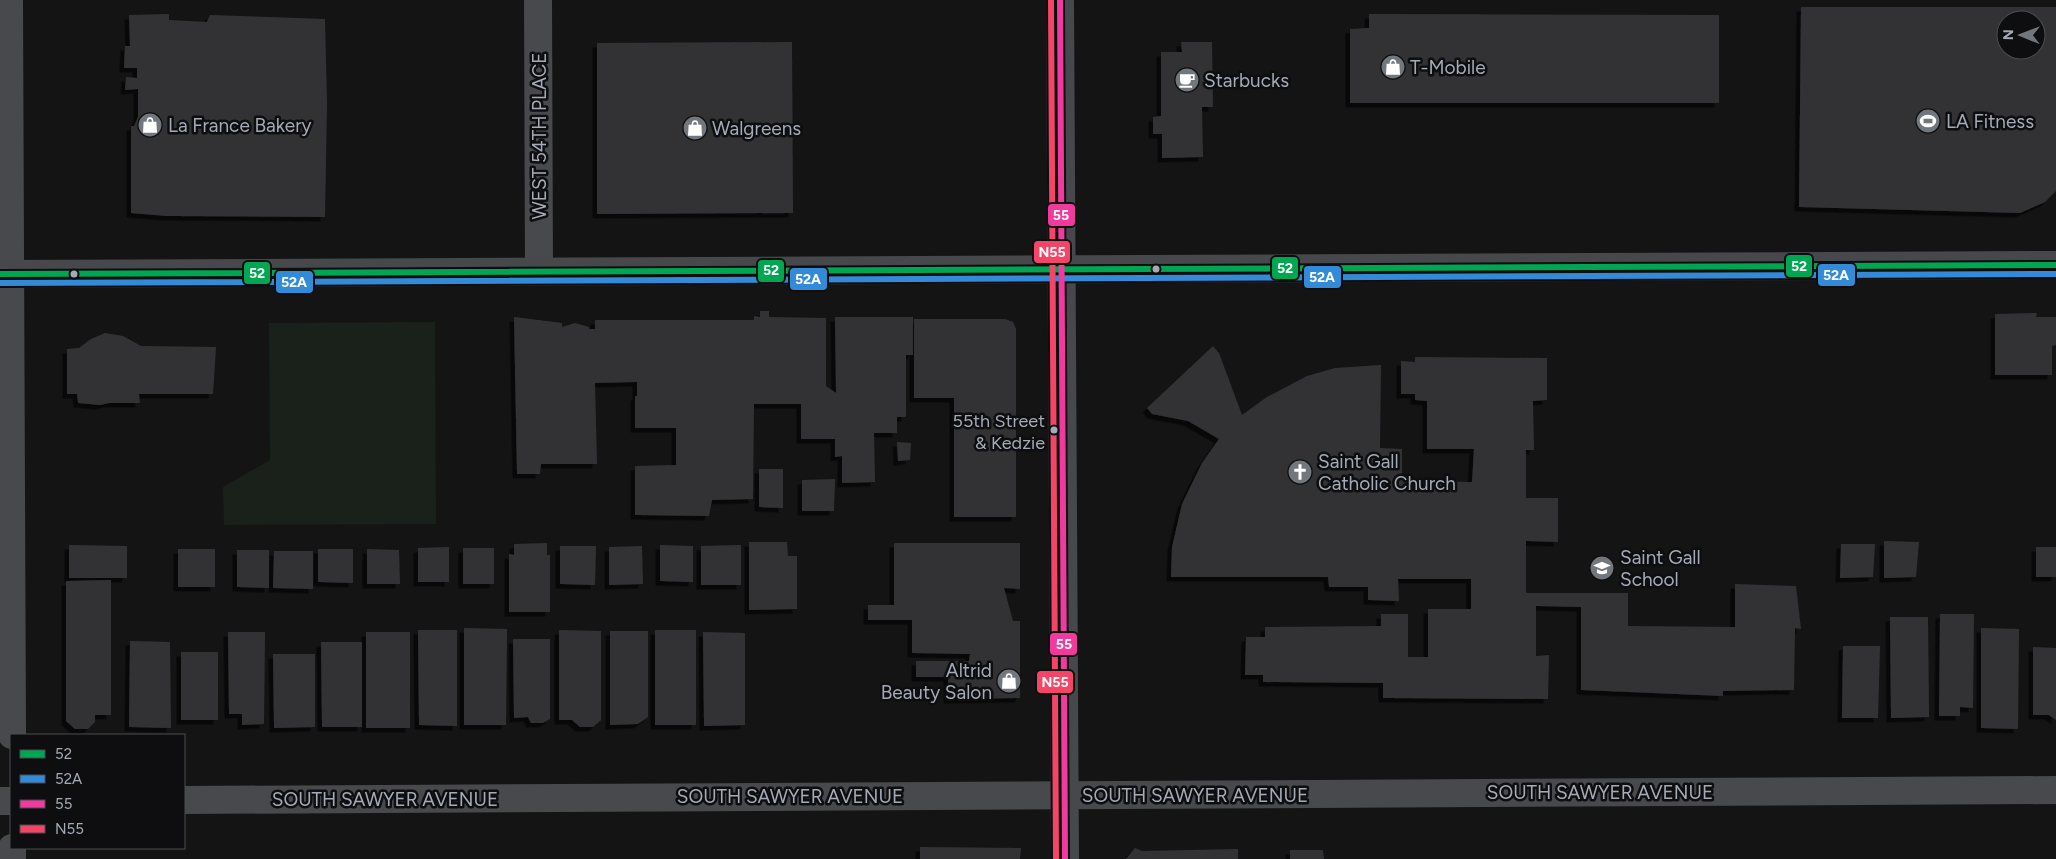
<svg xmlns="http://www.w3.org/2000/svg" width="2056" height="859" viewBox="0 0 2056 859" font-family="Figtree,sans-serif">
  <defs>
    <filter id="shadow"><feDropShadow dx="-4.5" dy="4.5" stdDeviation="0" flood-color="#0009"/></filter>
  </defs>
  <rect width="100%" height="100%" fill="#141414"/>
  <polygon fill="#1a211a" points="435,322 436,524 224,525 223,487 270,460 269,323"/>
  <g fill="#333335" fill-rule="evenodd" filter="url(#shadow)">
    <path d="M1801 7H2056V191L2045 202 2020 213 1799 207ZM2006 20H2036V50H2006Z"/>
    <polygon points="169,14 169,20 207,22 210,15 325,19 327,103 325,217 167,216 131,213 131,126 134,126 138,117 138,89 125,90 126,77 137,78 137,68 124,68 125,46 130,46 129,15"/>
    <polygon points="1369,14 1719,15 1719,103 1350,103 1350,29 1369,28"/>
    <polygon points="792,42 793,213 597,214 597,43"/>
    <polygon points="1181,42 1212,42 1213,107 1202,107 1203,157 1162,158 1162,134 1153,134 1153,117 1161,116 1161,52 1182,52"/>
    <polygon points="760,311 769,311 769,317 826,318 826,386 836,393 835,317 913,317 913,355 906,355 906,417 897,417 897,433 874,433 875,482 842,483 842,456 835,457 835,439 801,439 801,404 754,404 753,499 712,500 709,516 635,515 635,466 676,465 676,428 635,428 635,396 637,396 637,382 595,383 597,464 541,464 540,474 517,474 514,317 562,323 562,327 575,323 589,327 589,329 595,329 595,320 754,320 754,316 760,317"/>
    <polygon points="2037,313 2036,317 2056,317 2056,345 2052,346 2052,375 1995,375 1995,314"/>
    <polygon points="914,319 1005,319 1013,322 1016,329 1016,517 954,517 954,398 914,398"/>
    <polygon points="105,333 123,336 141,346 216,347 213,394 139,394 140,403 109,403 100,405 78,403 77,394 67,394 67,349 79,348 91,339"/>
    <polygon points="1213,346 1219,353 1242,415 1267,397 1307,376 1335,368 1381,365 1380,448 1402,449 1402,481 1472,482 1474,449 1427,449 1427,401 1415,400 1415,394 1401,394 1401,361 1415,362 1415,357 1547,358 1547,400 1533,401 1534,450 1526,450 1526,498 1558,498 1558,542 1526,541 1526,593 1628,593 1628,626 1735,627 1735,584 1796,586 1801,629 1795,628 1794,690 1723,691 1723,696 1581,690 1581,607 1536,606 1536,656 1549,655 1548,699 1383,698 1383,683 1263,682 1263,675 1245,675 1246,637 1265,637 1265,627 1381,626 1381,614 1408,614 1408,657 1428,657 1428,609 1471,609 1471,579 1398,579 1399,601 1368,600 1368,587 1329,587 1328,577 1171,577 1172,547 1182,504 1202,463 1219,439 1188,421 1152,414 1147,408"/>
    <polygon points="897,442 911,443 910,460 898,461"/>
    <polygon points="759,469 783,469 783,508 759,507"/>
    <polygon points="835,479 834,511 802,511 802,480"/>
    <polygon points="1884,541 1919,542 1916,577 1884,578"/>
    <polygon points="749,542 787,542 788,556 797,556 797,609 749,610"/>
    <polygon points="547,543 547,555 550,555 550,612 509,612 509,554 514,555 514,544"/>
    <polygon points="894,543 1020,543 1020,589 1004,588 1013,621 1020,621 1020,698 948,699 948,677 916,677 916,661 969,661 970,654 912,653 912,620 868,620 868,605 894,605"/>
    <polygon points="1841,544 1875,544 1873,577 1840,578"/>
    <polygon points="69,545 127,546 127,578 69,578"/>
    <polygon points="660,545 693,546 693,582 660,581"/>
    <polygon points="741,545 741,585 701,585 701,546"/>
    <polygon points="560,546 596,546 595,585 560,584"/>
    <polygon points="642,546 643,584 609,585 609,547"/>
    <polygon points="449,547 449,582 418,582 418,548"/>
    <rect x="2036" y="547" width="20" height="30"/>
    <rect x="463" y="548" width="31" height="36"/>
    <rect x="178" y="549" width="37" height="38"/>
    <polygon points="318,549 353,549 353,583 318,582"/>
    <polygon points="367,549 399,550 400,584 367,584"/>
    <polygon points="237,550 269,550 269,588 237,587"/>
    <polygon points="274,551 313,551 313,589 273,588"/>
    <polygon points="111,580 111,715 95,715 95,722 88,729 75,729 66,721 66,581"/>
    <polygon points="1940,614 1974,614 1973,708 1960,707 1960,716 1939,716"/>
    <polygon points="1890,617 1928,617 1929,717 1891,718"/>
    <polygon points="464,628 507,629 506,725 464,725"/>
    <polygon points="1981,628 2019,629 2018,729 1981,728"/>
    <polygon points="418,630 457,630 457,726 419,725"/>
    <polygon points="559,630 601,631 601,720 593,727 580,727 572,720 559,720"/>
    <rect x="655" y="630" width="41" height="95"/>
    <polygon points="610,631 648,631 648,717 638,724 610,725"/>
    <polygon points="228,632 265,632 264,724 242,725 242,714 229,714"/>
    <rect x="366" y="632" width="44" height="96"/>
    <polygon points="703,632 745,633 745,725 704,726"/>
    <polygon points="513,639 550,639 550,719 543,723 531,723 528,717 514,718"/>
    <polygon points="130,641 170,642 171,728 129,727"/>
    <polygon points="321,642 362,642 362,727 322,727"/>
    <polygon points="1843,646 1880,646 1878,718 1842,718"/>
    <polygon points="2033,647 2056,648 2056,720 2049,715 2033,715"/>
    <rect x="181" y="652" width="37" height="68"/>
    <polygon points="273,654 315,654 315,727 274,728"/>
    <polygon points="920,847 1021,848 1020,859 920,859"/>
    <polygon points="1135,848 1142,851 1238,849 1238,859 1126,859"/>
    <polygon points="1290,850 1323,850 1324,859 1290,859"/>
  </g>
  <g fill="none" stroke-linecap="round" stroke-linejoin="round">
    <g stroke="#48494d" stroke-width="28">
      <polyline points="9,0 12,735"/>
      <polyline points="538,0 539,271"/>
      <polyline points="184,800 2056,790"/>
      <polyline points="0,801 11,801"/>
      <polyline points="12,848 12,859"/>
    </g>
    <g stroke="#46484b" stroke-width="28">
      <polyline points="1060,0 1065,859"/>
      <polyline points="0,274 2056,265"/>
    </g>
    <defs>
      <polyline id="bus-1" points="0,274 2056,265"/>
      <polyline id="bus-2" points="0,283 2056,274"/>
      <polyline id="bus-3" points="1060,0 1065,859"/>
      <polyline id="bus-4" points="1051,0 1056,859"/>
    </defs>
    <use href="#bus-1" stroke="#0e0e10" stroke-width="10"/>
    <use href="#bus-2" stroke="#0e0e10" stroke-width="10"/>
    <use href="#bus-3" stroke="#0e0e10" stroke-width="10"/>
    <use href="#bus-4" stroke="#0e0e10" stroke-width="10"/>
    <use href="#bus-1" stroke="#00a651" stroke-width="6"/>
    <use href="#bus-2" stroke="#338bd7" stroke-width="6"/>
    <use href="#bus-3" stroke="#f13a9d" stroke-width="6"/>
    <use href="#bus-4" stroke="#f34667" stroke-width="6"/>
  </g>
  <defs>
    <symbol id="shop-disc" viewBox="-11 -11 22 22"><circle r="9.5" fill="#72767d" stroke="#0e0e10"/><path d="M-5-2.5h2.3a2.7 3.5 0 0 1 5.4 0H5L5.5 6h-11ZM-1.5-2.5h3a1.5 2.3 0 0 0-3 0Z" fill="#fff"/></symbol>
    <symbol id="cafe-disc" viewBox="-11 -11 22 22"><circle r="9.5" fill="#72767d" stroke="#0e0e10"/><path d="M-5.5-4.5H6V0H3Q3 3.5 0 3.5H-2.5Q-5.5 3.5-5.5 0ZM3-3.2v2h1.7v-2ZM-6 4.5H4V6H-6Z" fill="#fff"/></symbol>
    <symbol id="stadium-disc" viewBox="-11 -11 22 22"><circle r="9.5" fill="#72767d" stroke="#0e0e10"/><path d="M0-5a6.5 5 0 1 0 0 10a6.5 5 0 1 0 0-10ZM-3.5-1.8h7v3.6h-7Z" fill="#fff"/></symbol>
    <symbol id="church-disc" viewBox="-11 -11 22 22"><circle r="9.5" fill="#72767d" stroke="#0e0e10"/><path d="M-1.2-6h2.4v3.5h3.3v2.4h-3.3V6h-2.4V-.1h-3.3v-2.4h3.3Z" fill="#fff"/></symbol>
    <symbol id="school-disc" viewBox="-11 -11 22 22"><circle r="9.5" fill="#72767d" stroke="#0e0e10"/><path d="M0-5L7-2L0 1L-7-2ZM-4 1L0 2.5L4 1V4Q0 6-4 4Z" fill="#fff"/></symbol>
  </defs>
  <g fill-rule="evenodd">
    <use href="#shop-disc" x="1379" y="53" width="28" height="28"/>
    <use href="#cafe-disc" x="1173" y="66" width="28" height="28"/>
    <use href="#stadium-disc" x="1914" y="107" width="28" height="28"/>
    <use href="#shop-disc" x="136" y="111" width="28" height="28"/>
    <use href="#shop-disc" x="681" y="114" width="28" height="28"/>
    <use href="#church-disc" x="1286" y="458" width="28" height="28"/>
    <use href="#school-disc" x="1588" y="554" width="28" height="28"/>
    <use href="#shop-disc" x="995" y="667" width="28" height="28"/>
  </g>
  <g fill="#a4abb6" stroke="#0e0e10" stroke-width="2">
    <circle cx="1156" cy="269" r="4.5"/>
    <circle cx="74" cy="274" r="4.5"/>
    <circle cx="1054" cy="430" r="4.5"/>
  </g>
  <g text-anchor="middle" stroke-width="5" stroke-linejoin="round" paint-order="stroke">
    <g font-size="18" fill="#a4abb6" stroke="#0e0e10" text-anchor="end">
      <text x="1045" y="427">55th Street<tspan x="1045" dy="22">&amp; Kedzie</tspan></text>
    </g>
    <g font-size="19" fill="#a4abb6" stroke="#0e0e10" text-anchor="start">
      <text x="1410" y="74">T-Mobile</text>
      <text x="1204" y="87">Starbucks</text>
      <text x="1946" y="128">LA Fitness</text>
      <text x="168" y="132">La France Bakery</text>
      <text x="712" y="135">Walgreens</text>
      <text x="1318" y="468">Saint Gall<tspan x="1318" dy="22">Catholic Church</tspan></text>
      <text x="1620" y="564">Saint Gall<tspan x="1620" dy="22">School</tspan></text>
      <text x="992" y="677" text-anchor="end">Altrid<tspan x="992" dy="22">Beauty Salon</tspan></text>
    </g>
    <g font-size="19" fill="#a4abb6" stroke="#0e0e10">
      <text transform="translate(539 136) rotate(-90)" y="7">WEST 54TH PLACE</text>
      <text x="1600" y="799">SOUTH SAWYER AVENUE</text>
      <text x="1195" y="802">SOUTH SAWYER AVENUE</text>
      <text x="790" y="803">SOUTH SAWYER AVENUE</text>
      <text x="385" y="806">SOUTH SAWYER AVENUE</text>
    </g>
  </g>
  <g stroke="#0e0e10" stroke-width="2">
    <rect x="1047" y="203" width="29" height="24" rx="5" fill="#f13a9d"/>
    <rect x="1033" y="240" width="38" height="24" rx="5" fill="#f34667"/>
    <rect x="1785" y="254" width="28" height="24" rx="5" fill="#00a651"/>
    <rect x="1271" y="256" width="28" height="24" rx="5" fill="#00a651"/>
    <rect x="757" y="259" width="28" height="24" rx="5" fill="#00a651"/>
    <rect x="243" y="261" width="28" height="24" rx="5" fill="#00a651"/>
    <rect x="1817" y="263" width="39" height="24" rx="5" fill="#338bd7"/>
    <rect x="1303" y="265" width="39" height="24" rx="5" fill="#338bd7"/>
    <rect x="789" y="267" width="39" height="24" rx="5" fill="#338bd7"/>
    <rect x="275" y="270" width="39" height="24" rx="5" fill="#338bd7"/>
    <rect x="1049" y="632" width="29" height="24" rx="5" fill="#f13a9d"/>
    <rect x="1036" y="670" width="38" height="24" rx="5" fill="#f34667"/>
  </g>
  <g font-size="14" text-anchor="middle" font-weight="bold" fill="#fff">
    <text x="1061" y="220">55</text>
    <text x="1052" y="257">N55</text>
    <text x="1799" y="271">52</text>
    <text x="1285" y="273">52</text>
    <text x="771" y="275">52</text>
    <text x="257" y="278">52</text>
    <text x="1836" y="280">52A</text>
    <text x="1322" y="282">52A</text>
    <text x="808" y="284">52A</text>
    <text x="294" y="287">52A</text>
    <text x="1064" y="649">55</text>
    <text x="1055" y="687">N55</text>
  </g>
  <rect x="10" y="734" width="175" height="115" fill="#0e0e10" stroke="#4a4d52"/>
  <rect x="20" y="750" width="25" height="8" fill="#00a651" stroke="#4a4d52"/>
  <text x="55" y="759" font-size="15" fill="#a4abb6">52</text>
  <rect x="20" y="775" width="25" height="8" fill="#338bd7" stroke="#4a4d52"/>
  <text x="55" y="784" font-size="15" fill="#a4abb6">52A</text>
  <rect x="20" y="800" width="25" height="8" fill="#f13a9d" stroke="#4a4d52"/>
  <text x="55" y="809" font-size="15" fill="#a4abb6">55</text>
  <rect x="20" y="825" width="25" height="8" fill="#f34667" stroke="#4a4d52"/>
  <text x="55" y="834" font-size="15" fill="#a4abb6">N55</text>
  <g transform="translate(2021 35) rotate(271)"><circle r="24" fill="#0e0e10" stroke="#4a4d52"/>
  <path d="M0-4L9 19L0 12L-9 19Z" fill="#72767d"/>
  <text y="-8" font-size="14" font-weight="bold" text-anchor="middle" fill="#a4abb6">N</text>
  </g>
</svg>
